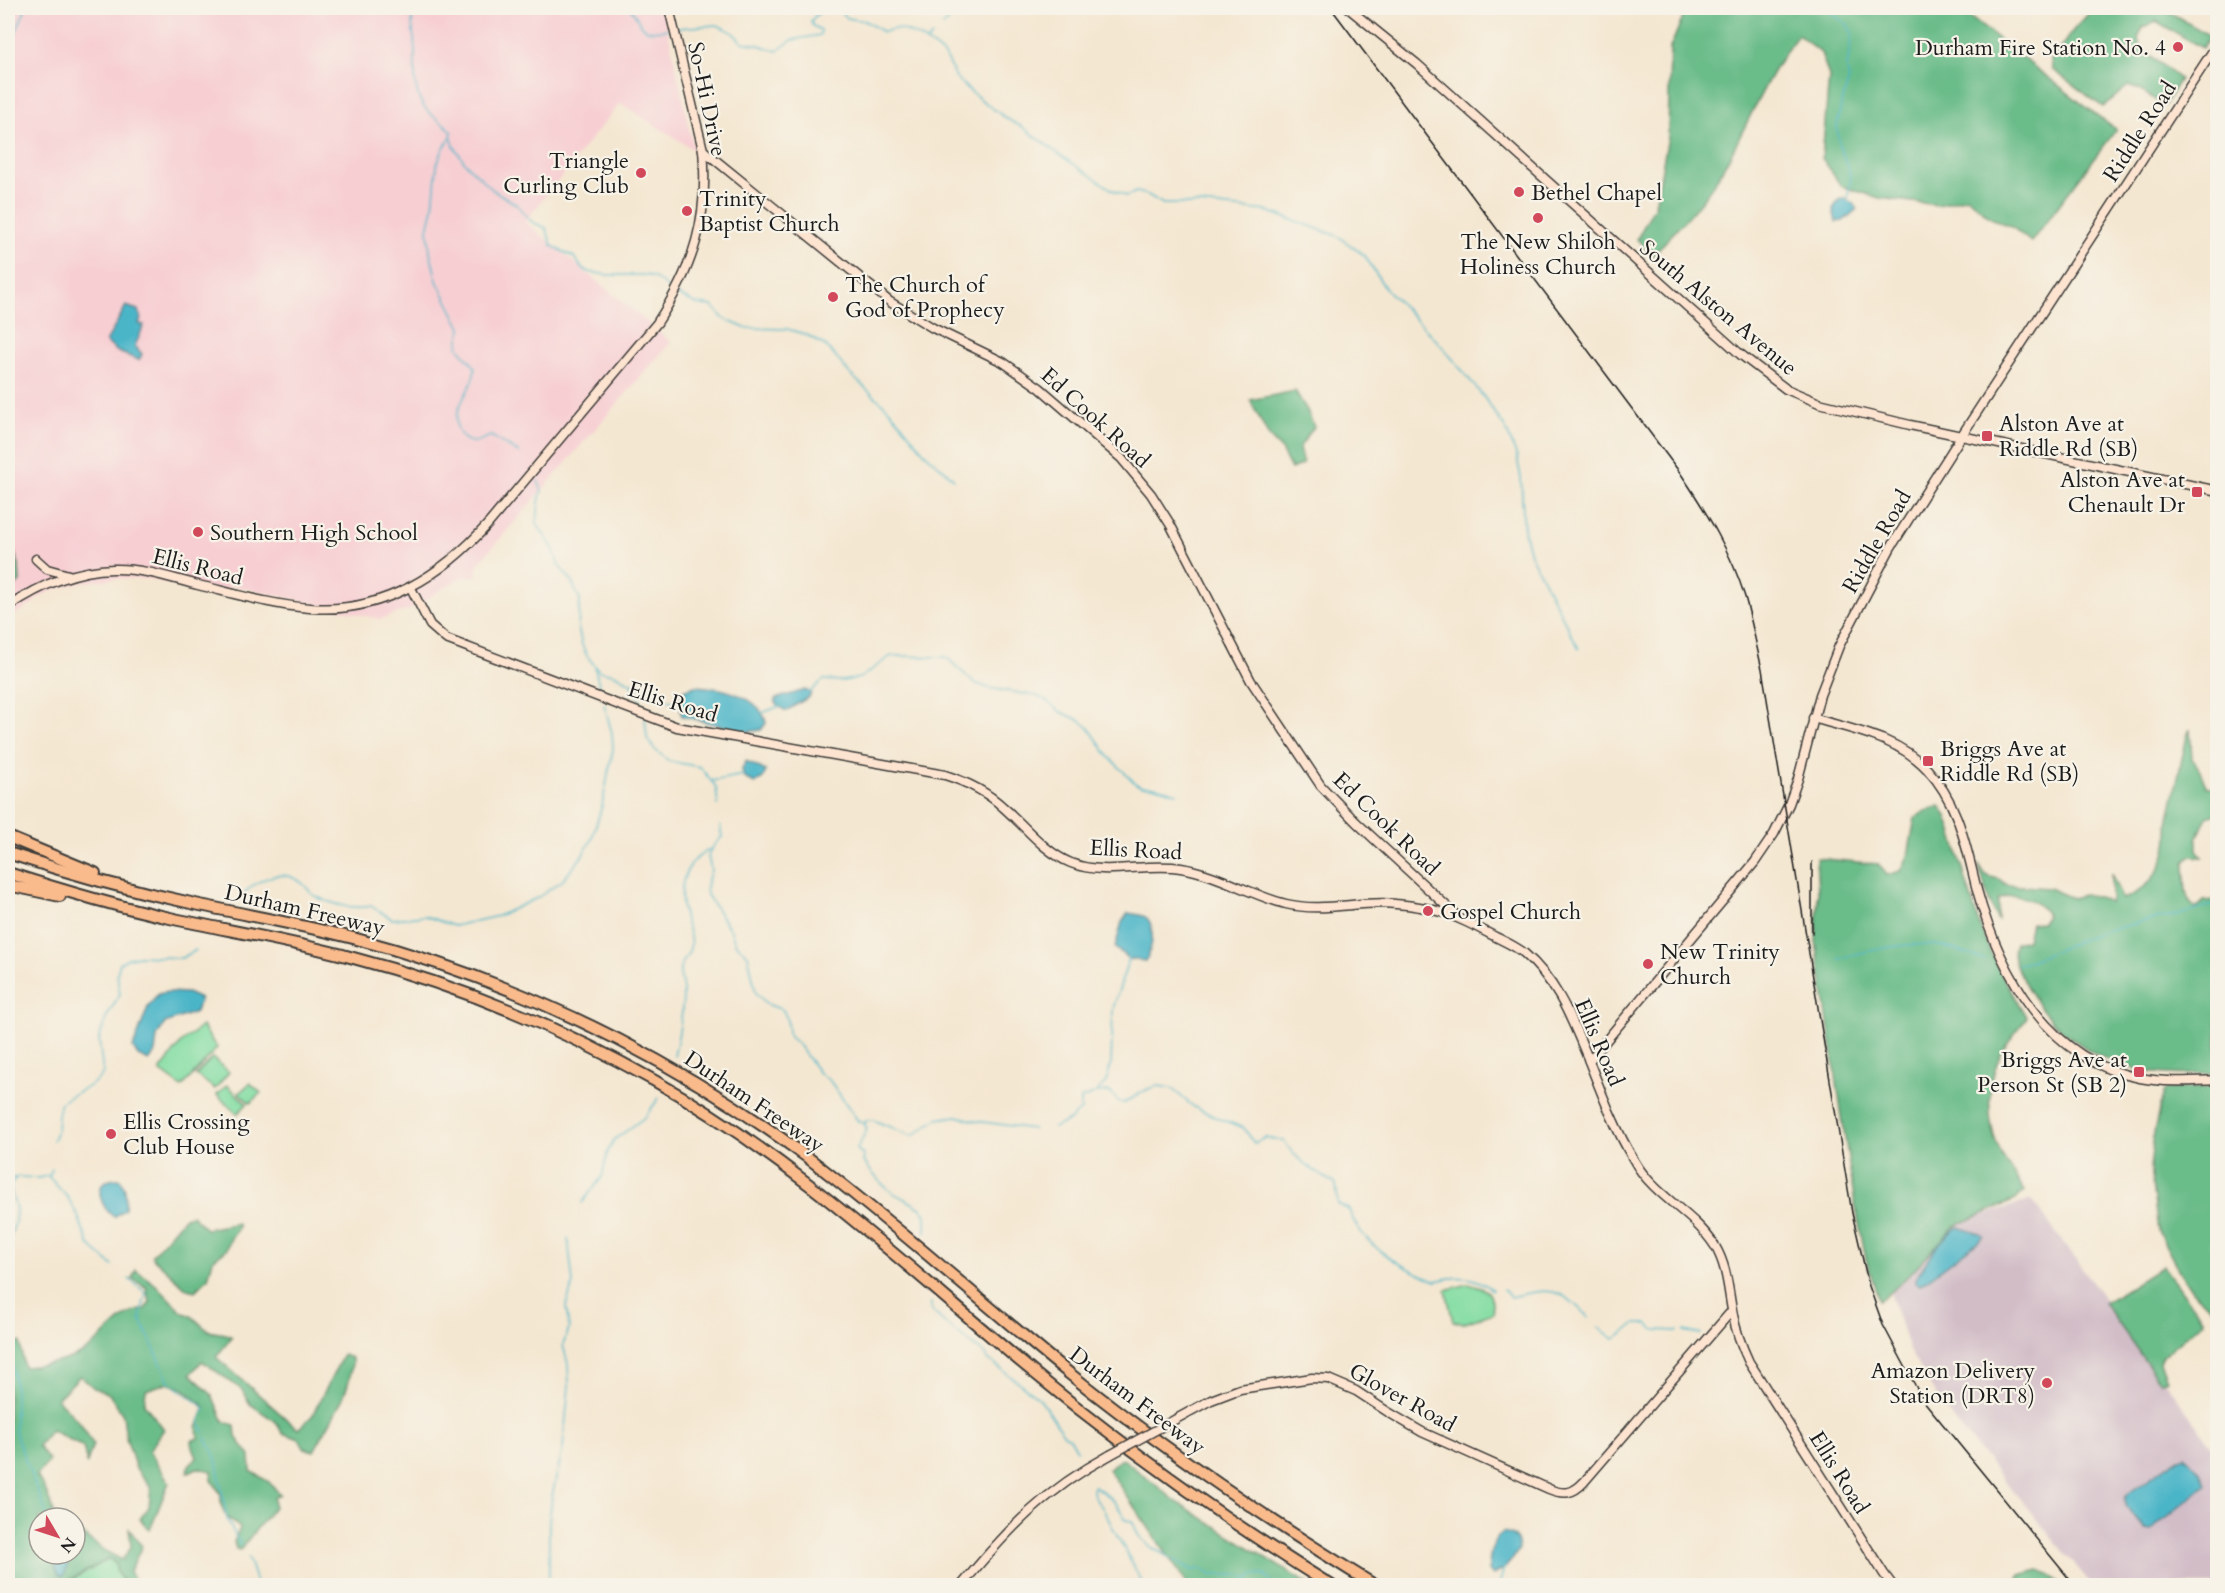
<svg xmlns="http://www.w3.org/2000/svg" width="2225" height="1593" viewBox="0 0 2225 1593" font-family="Cardo,serif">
  <rect width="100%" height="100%" fill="#f7f3e8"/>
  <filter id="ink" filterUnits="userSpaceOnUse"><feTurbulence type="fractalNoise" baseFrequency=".0167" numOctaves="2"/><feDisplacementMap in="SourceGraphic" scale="12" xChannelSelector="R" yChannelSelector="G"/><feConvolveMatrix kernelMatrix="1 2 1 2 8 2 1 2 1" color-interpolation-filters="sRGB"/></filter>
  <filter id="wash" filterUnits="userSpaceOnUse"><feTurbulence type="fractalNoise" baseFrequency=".008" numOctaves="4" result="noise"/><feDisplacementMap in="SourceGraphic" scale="24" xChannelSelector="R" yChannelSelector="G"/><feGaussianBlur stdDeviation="1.35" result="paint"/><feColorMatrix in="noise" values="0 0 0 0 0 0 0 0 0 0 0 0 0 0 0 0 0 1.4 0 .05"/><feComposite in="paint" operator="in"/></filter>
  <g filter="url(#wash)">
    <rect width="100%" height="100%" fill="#f4e7d1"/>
    <polygon fill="#f7cfd3" points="8,8 663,8 694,150 620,103 525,222 671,342 477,565 476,576 461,577 411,609 380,619 231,585 216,596 149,579 117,578 79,583 56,589 34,599 35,602 8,619"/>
    <polygon fill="#d2bdc7" points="2032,1200 2217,1453 2217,1585 2092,1585 1944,1408 1910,1352 1889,1289 1953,1224"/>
    <g fill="#83dda3" stroke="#507c60" stroke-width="1.5">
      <polygon points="202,1026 217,1048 182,1087 160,1071 181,1043"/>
      <polygon points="212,1058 229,1072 215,1089 196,1075"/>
      <polygon points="250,1083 261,1093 250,1103 239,1093"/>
      <polygon points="227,1085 247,1104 237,1114 217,1095"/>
      <path d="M1468 1284C1489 1290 1492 1290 1493 1313L1465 1323 1453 1322 1446 1290Z"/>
      <polygon points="109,1559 116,1564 117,1573 126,1585 60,1586"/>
    </g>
    <g fill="#6abc89" stroke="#436c52" stroke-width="1.5">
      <path d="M1687 8H1958L2116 130 2031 242 2012 227 1991 218 1967 197 1938 205 1879 198 1841 186 1822 158 1829 76 1821 53 1798 35C1766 75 1749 123 1724 167 1706 200 1678 228 1652 256L1637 239 1655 205 1668 137 1670 48Z"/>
      <polygon points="2094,8 2163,8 2210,36 2202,48 2156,21 2143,27 2138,39 2142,50 2180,79 2164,106 2140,90 2128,86 2103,107 2052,69 2051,60 2075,28"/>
      <polygon points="1295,391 1307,410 1314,427 1299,448 1303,464 1291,469 1280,448 1269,437 1250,400"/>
      <polygon points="8,539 19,564 20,582 8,592"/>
      <path d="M2190 729 2192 759C2201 767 2201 777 2207 787H2217V814L2207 817 2197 839V850L2203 857 2191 856 2185 862C2186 878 2182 898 2196 909L2204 901 2217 900V1073C2195 1074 2171 1076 2149 1072 2099 1063 2053 1033 2028 989 2020 973 2009 961 2015 943L2027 940 2031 923 2042 922 2046 917V913C2036 899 2014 891 1998 900V921L1990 904 1978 863 1985 874 1990 877 2000 879 2007 885 2049 888 2072 898C2085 892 2097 895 2109 902L2111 898V873L2122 899C2145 893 2164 869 2167 845 2169 835 2167 824 2170 813 2176 787 2181 762 2187 736Z"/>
      <path d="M1940 806 1947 816C1959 851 1967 888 1979 923 1990 957 2009 988 2027 1018 2018 1030 2006 1043 2000 1056 1987 1084 1986 1119 1998 1147 2005 1163 2016 1177 2025 1191L2015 1200 1955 1226 1901 1283 1879 1301 1866 1259 1854 1198 1816 942 1818 892 1816 858 1878 864 1887 875 1901 871 1908 856 1915 818 1924 812Z"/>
      <polygon points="2217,1087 2218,1087 2217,1313 2192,1291 2179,1271 2158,1231 2150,1168 2154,1133 2163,1092 2167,1089"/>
      <polygon points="192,1215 206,1229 238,1223 238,1228 231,1238 227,1249 213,1260 208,1278 195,1291 187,1289 154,1259 152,1255 185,1217"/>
      <polygon points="2163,1266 2204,1321 2162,1357 2160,1362 2167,1379 2160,1382 2104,1303"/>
      <path d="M136 1270 155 1284 183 1313C194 1314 199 1325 208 1330 216 1335 222 1330 232 1337L216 1357 298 1429 312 1416 343 1355 352 1358C353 1390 329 1423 314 1451L304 1448 299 1439 282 1433 276 1422 250 1404 242 1390 202 1361 191 1374 212 1395 224 1422 235 1425 236 1437 250 1456 251 1471 269 1482 280 1494 274 1498V1507L240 1550 236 1549 234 1542 240 1528C227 1518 219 1511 221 1495L212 1480V1471L197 1468 187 1473 189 1465 197 1458 191 1441 198 1438 197 1427 205 1407 183 1389 167 1383 146 1390 144 1404 164 1429 149 1451 169 1482 150 1530 140 1519 149 1507 151 1487 136 1469 126 1438 123 1415 109 1394 94 1388 80 1376 57 1399 81 1424 93 1444 87 1463 83 1447 51 1430 38 1446 49 1460 37 1476 45 1489 56 1518H39V1554H50L59 1575 68 1557 64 1554H75V1529L107 1552 122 1560 131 1547 129 1529 142 1546 130 1571 134 1579 142 1585H126L117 1573 116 1564 109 1559 60 1585 8 1586V1343L20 1342 24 1367C45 1365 66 1362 84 1352 105 1339 119 1312 145 1309L150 1302 146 1287 132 1279Z"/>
      <polygon points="1122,1458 1177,1502 1309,1585 1188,1585 1108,1469"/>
      <polygon points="2039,1570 2049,1574 2061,1585 2014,1585 2020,1575"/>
    </g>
    <g fill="#4bb5c8" stroke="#346872" stroke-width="1.5">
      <polygon points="1845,198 1855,205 1857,209 1843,221 1836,222 1833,209 1839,200"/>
      <polygon points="126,306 138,310 141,318 139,324 144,325 135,346 142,354 139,360 118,352 106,342"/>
      <path d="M695 686C720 687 760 695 766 723L761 730 745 732 682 716 679 703 681 691Z"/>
      <polygon points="805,690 811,693 809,697 786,711 777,705 775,699"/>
      <polygon points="746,761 766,771 763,778 755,783 744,778 742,769"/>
      <path d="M1128 913C1133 914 1142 914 1147 918 1156 927 1152 952 1145 961L1129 959 1115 948 1122 922Z"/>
      <polygon points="168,992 187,993 200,999 196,1012 165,1023 157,1036 155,1053 149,1061 138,1056 133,1048 148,1007 158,994"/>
      <path d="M114 1179H120C126 1186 126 1200 125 1209L114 1217C103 1209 95 1192 104 1182Z"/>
      <path d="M1958 1227 1980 1234 1984 1237 1920 1285 1916 1283V1279C1926 1261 1940 1238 1958 1227Z"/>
      <polygon points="2185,1456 2201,1472 2206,1485 2151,1530 2145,1529 2125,1505 2125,1498 2129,1493 2177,1459"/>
      <path d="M1503 1532C1513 1534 1518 1538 1519 1549 1513 1559 1504 1572 1492 1575L1489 1571C1489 1557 1491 1541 1503 1532Z"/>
      <polygon points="50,1554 64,1554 68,1557 68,1564 64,1576 59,1575"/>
    </g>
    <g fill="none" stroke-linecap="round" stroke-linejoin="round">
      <g stroke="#4bb5c8" stroke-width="1.5">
        <path d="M413 8C410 23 414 34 415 49 415 69 412 89 424 107 431 117 445 122 452 132L451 137 454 146 465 163 493 190 516 204 532 222 546 228 552 246 574 257 581 267 589 272 608 275H646L655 278 672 291"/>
        <path d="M630 8C646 29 639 34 669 29"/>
        <path d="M837 8 847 18 865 21 883 32C887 31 892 29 896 29 908 28 940 49 947 59 951 64 951 71 955 76 961 86 1010 123 1021 126L1060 155 1111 189 1126 196 1137 192 1148 195 1163 204H1199L1267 211 1338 236 1365 256 1385 288 1441 345 1483 396 1506 429 1517 457 1521 478 1524 532 1530 554 1579 649"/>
        <polyline points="1824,8 1847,24 1852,33 1847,68 1849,80 1841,105 1837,128 1840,146 1851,178 1847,199"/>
        <polyline points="943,26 956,15 961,8"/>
        <polyline points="677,28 717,25 732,32 742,42 759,45 777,51 792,40 820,35 821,30 813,26 811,21 816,15 827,8"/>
        <polyline points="927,41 932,36"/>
        <polyline points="8,51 26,8"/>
        <path d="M451 137 443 149 437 165 433 208 428 229 430 252 437 281 461 328 458 347 475 367C475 390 445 413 461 435 464 439 468 442 473 442 479 442 486 437 491 436L519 453"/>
        <polyline points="678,295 697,304 712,306 724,319 745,328 787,329 805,334 826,346 852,376 890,410 924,452 954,479"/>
        <path d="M538 481 542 491C538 499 538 515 537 524L553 548 559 566 571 580 580 600 578 627 582 645 587 656 599 671 614 674 631 683 638 695 644 711"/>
        <polyline points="595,668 601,694"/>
        <polyline points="631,683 663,699 680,703"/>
        <polyline points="809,693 823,680 842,681 860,678 891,656 946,657 974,683 989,688 1037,696 1047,701 1059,711 1081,721 1089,728 1109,757 1136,784 1141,786 1156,787 1177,793"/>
        <polyline points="762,713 780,706"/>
        <polyline points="645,718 647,738 654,749 669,761 700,767 716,787 718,805"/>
        <polyline points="712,781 743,775"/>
        <polyline points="720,826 722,837 714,845 708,856 711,870 706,886 707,895 731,931 735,943 748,955 756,993 767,1004 783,1010 787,1019 788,1033 791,1038 796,1042 819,1073 830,1081 858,1121 865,1124"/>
        <path d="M240 898C255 880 281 866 302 883 307 887 310 893 315 896 331 904 353 910 371 906L392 919 425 916 454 926 498 916 537 898 562 881 580 859 591 841 602 806 613 749 612 733 604 704"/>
        <path d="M1839 959C1867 950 1915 940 1945 947 1958 950 1972 956 1985 960"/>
        <path d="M2018 965C2045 956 2070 944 2096 934 2125 924 2157 919 2186 913 2198 911 2205 905 2218 905"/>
        <path d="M674 1056C679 1035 683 1013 683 991 683 984 679 976 680 968 682 961 689 955 690 948 692 938 688 929 685 920 677 891 681 863 711 849"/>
        <polyline points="1096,1093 1106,1082 1111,1065 1113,1009 1129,958"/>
        <polyline points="865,1123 867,1120 873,1120 912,1136 937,1119 957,1116 976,1121 1033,1129"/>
        <path d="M865 1125 867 1129 857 1149 864 1156 863 1161C871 1172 879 1182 889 1190 898 1197 921 1205 925 1213 927 1218 926 1227 926 1232"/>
        <path d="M1053 1128 1072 1119 1074 1115 1081 1110V1099L1096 1093 1110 1092 1119 1102 1124 1103 1148 1089 1158 1086 1171 1088 1194 1107 1220 1119 1244 1128 1254 1143 1265 1138 1283 1141C1288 1146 1291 1152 1296 1156 1308 1168 1321 1176 1336 1184L1338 1204 1349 1210C1362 1247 1402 1267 1436 1281 1458 1275 1475 1276 1493 1290"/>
        <path d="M53 1140 57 1130 59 1105C71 1091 94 1089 103 1073L99 1040 106 1018 120 994 117 974 120 963 128 958 139 956 182 958 196 950"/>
        <polyline points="48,1176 68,1198 78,1216 89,1245 113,1266"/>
        <polyline points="20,1177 39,1178 50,1175 52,1169"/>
        <polyline points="8,1178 16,1178"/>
        <polyline points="582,1203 602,1177 608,1151 614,1140 645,1117 659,1098"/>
        <polyline points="8,1245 15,1222 16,1209 10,1187 14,1180 18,1177"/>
        <polyline points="129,1279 146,1293 140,1318 170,1383 205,1408 199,1422 216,1459 227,1519 241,1546"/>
        <path d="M1503 1289 1510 1297C1549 1288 1559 1286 1588 1317"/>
        <polyline points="931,1303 931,1310 948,1326 985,1354 988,1359 1041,1400 1064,1435 1070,1438 1077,1450"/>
        <polyline points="1598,1327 1614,1339 1636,1324 1647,1324 1655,1330 1678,1331"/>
        <polyline points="1684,1331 1701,1334"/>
        <polyline points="9,1344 15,1387 15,1430 18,1441 48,1518"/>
        <polyline points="248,1558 257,1585"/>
        <polyline points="549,1586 549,1522 552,1496 563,1448 569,1386 568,1364 563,1345 569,1329 566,1307 573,1283 568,1238"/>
        <path d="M1144 1586 1102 1507C1096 1501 1091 1494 1094 1486 1106 1493 1121 1506 1125 1520L1132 1521 1139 1536 1149 1546 1192 1570 1202 1569 1211 1575H1241L1248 1579 1253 1575 1263 1574 1277 1586"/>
        <polyline points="1499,1586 1504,1567"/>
      </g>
    </g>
  </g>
  <g filter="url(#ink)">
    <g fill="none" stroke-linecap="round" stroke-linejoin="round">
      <defs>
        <g id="secondary">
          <polyline points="1348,8 1417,64 1740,354 1786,389 1819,403 1910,425 2218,491"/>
          <polyline points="703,150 890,302 933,328 1003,362 1040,388 1121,458 1151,494 1170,524 1251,681 1321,786 1356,822 1455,914"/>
          <polyline points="36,559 47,569 69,575"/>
          <path d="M411 588 430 625 446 639 677 727 945 775C967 782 986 791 1003 807 1025 826 1044 852 1071 863 1106 877 1145 862 1181 868 1219 874 1250 895 1286 904 1324 913 1360 900 1396 904 1435 907 1457 916 1490 934 1501 940 1514 945 1524 953 1557 981 1571 1018 1587 1056 1601 1092 1615 1129 1635 1162 1654 1196 1694 1213 1715 1246 1728 1268 1728 1291 1733 1315 1736 1332 1742 1347 1749 1362L1884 1574 1893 1586"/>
          <path d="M8 607C40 585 74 570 113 569 143 568 170 578 198 585 236 594 272 605 310 608 382 614 443 575 489 523L657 323C694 266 709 218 703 150L669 8"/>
          <path d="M1813 718C1853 730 1897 737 1927 769 1959 803 1966 847 1977 890 2000 973 2048 1061 2140 1078 2166 1083 2192 1081 2218 1080"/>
          <polyline points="1589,1061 1755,862 1774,834 1789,804 1798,779 1820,695 1839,646 1891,547 1962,435 2218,43"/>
          <path d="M1165 1425 1211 1400 1240 1389 1312 1378 1328 1379 1356 1391 1388 1412 1422 1432 1549 1489C1564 1495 1573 1494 1584 1482L1729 1314 1732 1313"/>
          <path d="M961 1586C1009 1528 1044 1491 1110 1455"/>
        </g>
        <g id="highway">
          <polyline points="8,837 95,873"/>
          <path d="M8 853C68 873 129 890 191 903 245 915 300 924 353 938 445 962 535 997 619 1040 685 1074 748 1113 807 1157 898 1226 982 1303 1070 1374 1167 1452 1270 1521 1376 1586"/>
          <path d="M8 873C61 890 115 906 170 918 230 931 291 941 350 957 457 985 560 1027 655 1081 794 1159 905 1265 1026 1366 1122 1446 1225 1520 1332 1586"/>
          <polyline points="8,885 60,896"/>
        </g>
      </defs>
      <use href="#secondary" stroke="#3c3a37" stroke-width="11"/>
      <use href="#highway" stroke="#3c3a37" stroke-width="14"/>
      <use href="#secondary" stroke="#fde4d1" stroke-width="8"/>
      <use href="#highway" stroke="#fabb8c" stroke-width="10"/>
      <g stroke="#1c1c1c" stroke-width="1.5">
        <path d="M1331 8 1681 474C1707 513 1731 552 1745 597 1752 621 1756 645 1762 669L1852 1213 1869 1286 1883 1325 1923 1400 2075 1586"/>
        <polyline points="1812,862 1812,933"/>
      </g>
      <defs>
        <polyline id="secondary-bridge" points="1110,1455 1165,1425"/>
      </defs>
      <use href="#secondary-bridge" stroke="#3c3a37" stroke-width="11" stroke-linecap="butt"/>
      <use href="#secondary-bridge" stroke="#fde4d1" stroke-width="8"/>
    </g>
  </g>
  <g fill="#d1495b" stroke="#f7f3e8" stroke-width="2">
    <circle cx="2178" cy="47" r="6"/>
    <circle cx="641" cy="173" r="6"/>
    <circle cx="1519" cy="192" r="6"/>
    <circle cx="687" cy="211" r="6"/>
    <circle cx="1538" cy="218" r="6"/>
    <circle cx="833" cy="297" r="6"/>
    <rect x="1981" y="430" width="12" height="12" rx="3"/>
    <rect x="2191" y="486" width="12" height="12" rx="3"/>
    <circle cx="198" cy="532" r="6"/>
    <rect x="1922" y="755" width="12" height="12" rx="3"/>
    <circle cx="1428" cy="911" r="6"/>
    <circle cx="1648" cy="964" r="6"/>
    <rect x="2133" y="1066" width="12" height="12" rx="3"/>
    <circle cx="111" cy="1134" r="6"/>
    <circle cx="2047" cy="1383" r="6"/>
  </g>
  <g text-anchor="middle" stroke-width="4.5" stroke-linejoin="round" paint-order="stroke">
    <g font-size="22" fill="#1c1c1c" stroke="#f7f3e8" text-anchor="start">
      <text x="2166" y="55" text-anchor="end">Durham Fire Station No. 4</text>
      <text x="629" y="168" text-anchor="end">Triangle<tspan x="629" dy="25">Curling Club</tspan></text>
      <text x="1531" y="200">Bethel Chapel</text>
      <text x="699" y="206">Trinity<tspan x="699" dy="25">Baptist Church</tspan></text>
      <text x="1538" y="249" text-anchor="middle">The New Shiloh<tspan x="1538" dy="25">Holiness Church</tspan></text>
      <text x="845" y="292">The Church of<tspan x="845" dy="25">God of Prophecy</tspan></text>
      <text x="1999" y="431">Alston Ave at<tspan x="1999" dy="25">Riddle Rd (SB)</tspan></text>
      <text x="2185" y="487" text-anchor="end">Alston Ave at<tspan x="2185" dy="25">Chenault Dr</tspan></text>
      <text x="210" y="540">Southern High School</text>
      <text x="1940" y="756">Briggs Ave at<tspan x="1940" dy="25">Riddle Rd (SB)</tspan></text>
      <text x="1440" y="919">Gospel Church</text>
      <text x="1660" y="959">New Trinity<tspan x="1660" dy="25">Church</tspan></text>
      <text x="2127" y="1067" text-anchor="end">Briggs Ave at<tspan x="2127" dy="25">Person St (SB 2)</tspan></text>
      <text x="123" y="1129">Ellis Crossing<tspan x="123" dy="25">Club House</tspan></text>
      <text x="2035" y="1378" text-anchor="end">Amazon Delivery<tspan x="2035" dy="25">Station (DRT8)</tspan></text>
    </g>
    <g font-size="22" fill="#1c1c1c" stroke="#f7f3e8">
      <text transform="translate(708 99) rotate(78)" y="8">So-Hi Drive</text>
      <text transform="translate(2139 131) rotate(-57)" y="8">Riddle Road</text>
      <text transform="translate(1719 307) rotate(40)" y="8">South Alston Avenue</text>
      <text transform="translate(1096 417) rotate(42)" y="8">Ed Cook Road</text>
      <text transform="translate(1876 541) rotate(-60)" y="8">Riddle Road</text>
      <text transform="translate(198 566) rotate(14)" y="8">Ellis Road</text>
      <text transform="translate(673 701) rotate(17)" y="8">Ellis Road</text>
      <text transform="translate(1387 823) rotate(44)" y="8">Ed Cook Road</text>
      <text transform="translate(1136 849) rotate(3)" y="8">Ellis Road</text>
      <text transform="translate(305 909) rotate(13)" y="8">Durham Freeway</text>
      <text transform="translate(1600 1042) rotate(67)" y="8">Ellis Road</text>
      <text transform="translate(755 1101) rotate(34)" y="8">Durham Freeway</text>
      <text transform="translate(1403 1397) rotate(29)" y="8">Glover Road</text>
      <text transform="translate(1138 1400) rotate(37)" y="8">Durham Freeway</text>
      <text transform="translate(1840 1472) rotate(58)" y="8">Ellis Road</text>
    </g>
  </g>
  <rect width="2225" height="1593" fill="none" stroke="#f7f3e8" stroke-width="30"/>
  <g transform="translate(57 1536) rotate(129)"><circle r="28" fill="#f7f3e8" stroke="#9f9d96" stroke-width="1.5"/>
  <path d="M0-4.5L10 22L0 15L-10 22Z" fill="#d1495b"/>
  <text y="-9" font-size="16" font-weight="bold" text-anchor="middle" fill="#1c1c1c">N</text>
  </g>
</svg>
